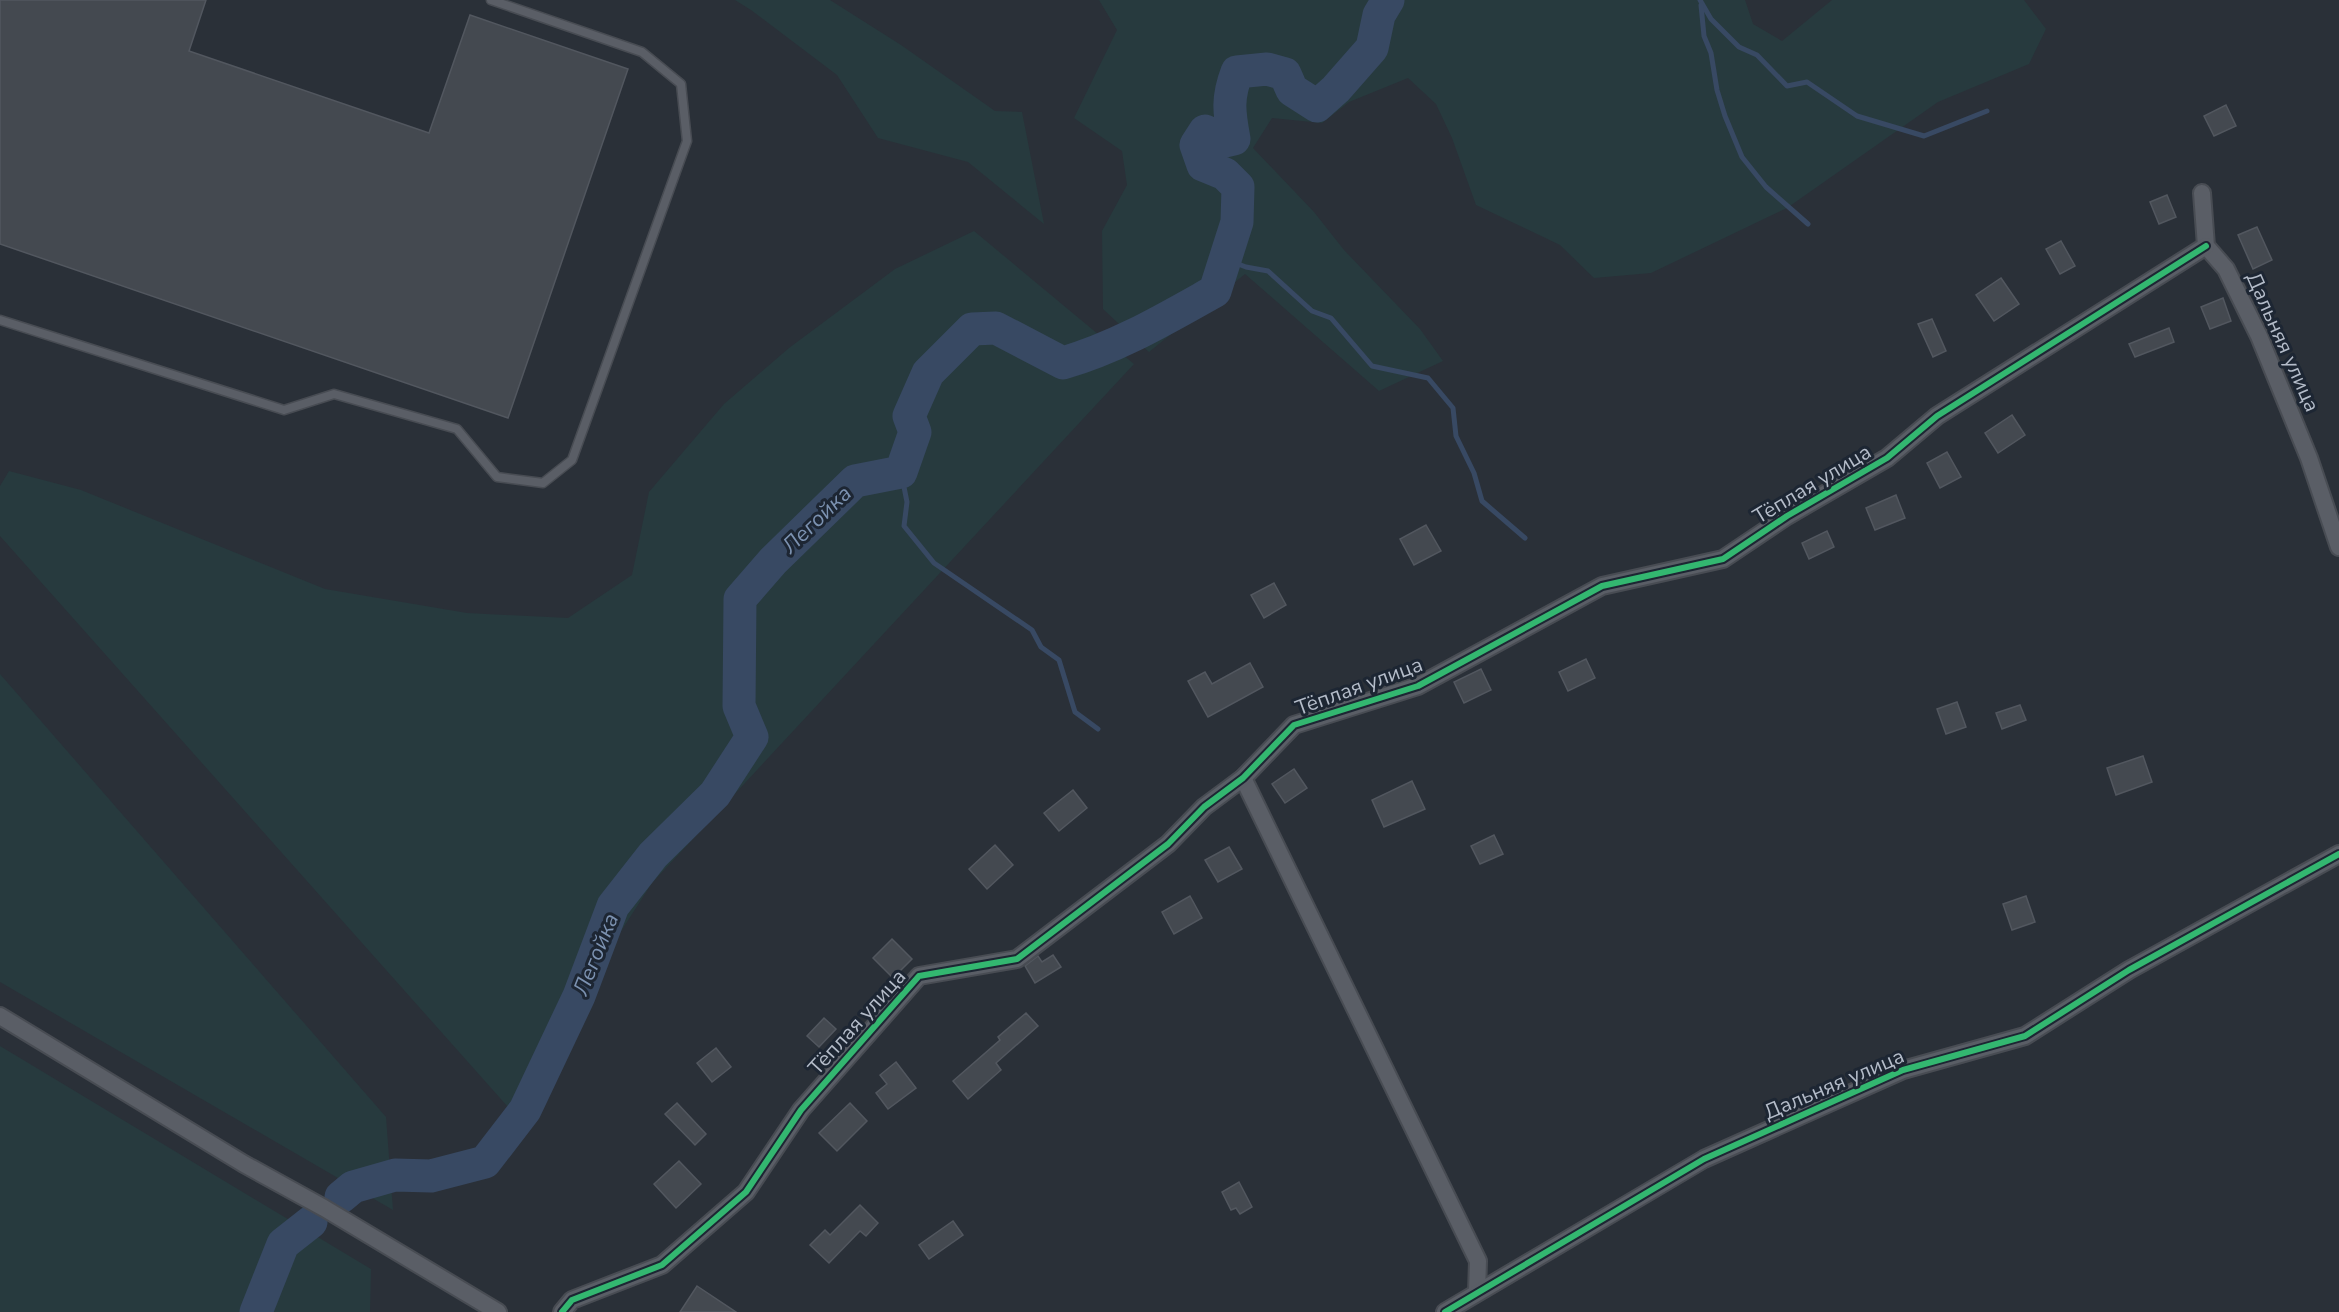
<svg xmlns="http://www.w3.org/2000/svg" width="2339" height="1312" viewBox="0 0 2339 1312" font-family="'Nunito Sans',sans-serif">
  <rect width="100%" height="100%" fill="#2a3038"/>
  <g fill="#273a3e">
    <polygon points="735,0 830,0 901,45 995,111 1022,112 1044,224 968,162 878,138 837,75 751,10"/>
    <polygon points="1099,0 1745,0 1753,24 1782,41 1832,0 2024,0 2046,29 2029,64 1938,102 1787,208 1651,273 1594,278 1560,245 1476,205 1452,138 1436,104 1408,78 1349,102 1322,123 1272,118 1253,148 1314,212 1344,250 1420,329 1443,361 1379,391 1245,274 1149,352 1103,309 1102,231 1127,185 1122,151 1074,118 1117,30"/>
    <polygon points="974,231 1134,364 652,883 508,1107 0,536 0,486 9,471 81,490 325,589 467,613 568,618 632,575 649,492 724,404 789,348 895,269"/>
    <polygon points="0,674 386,1117 393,1210 0,982"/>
    <polygon points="0,1046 371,1269 370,1312 0,1312"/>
  </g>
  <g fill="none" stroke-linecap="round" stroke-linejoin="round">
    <g stroke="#384963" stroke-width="5">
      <polyline points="1700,0 1711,19 1739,47 1757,55 1787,86 1807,82 1857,116 1924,136 1987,111"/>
      <polyline points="1701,5 1704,36 1711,53 1717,90 1725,116 1742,157 1766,187 1808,224"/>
      <polyline points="1225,259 1246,267 1268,271 1312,311 1331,318 1372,366 1428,378 1453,408 1456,436 1474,473 1482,501 1525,538"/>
      <polyline points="901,472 907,502 904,526 934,563 1032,630 1041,647 1059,660 1075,712 1098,729"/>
    </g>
    <g stroke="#384963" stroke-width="33">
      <path d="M341 1197 353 1187 395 1175 431 1176 485 1162 525 1110 579 996 613 906 653 855 715 794 752 737 739 706 740 599 773 561 855 481 901 472 915 432 909 416 928 373 972 329 996 328 1063 363C1118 347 1165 319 1215 291L1237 222 1238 187 1225 174 1203 165 1196 145 1205 131 1221 142 1234 139C1229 112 1227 98 1237 72L1267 69 1285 74 1292 90 1317 106 1336 89 1372 48 1379 15 1388 0"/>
      <polyline points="256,1312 283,1244 311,1222"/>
    </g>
  </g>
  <g fill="#444950" stroke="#52575f" stroke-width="1.5">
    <polygon points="0,0 206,0 189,51 429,133 470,15 628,69 508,418 0,244"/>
    <polygon points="2226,105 2236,126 2214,136 2204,116"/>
    <polygon points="2167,195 2176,217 2159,224 2150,202"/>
    <polygon points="2257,227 2272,260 2253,269 2238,235"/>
    <polygon points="2061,241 2075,266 2060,274 2046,249"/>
    <polygon points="2001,278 2019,304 1994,321 1976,295"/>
    <polygon points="2223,298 2231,321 2210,329 2201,307"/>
    <polygon points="1932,319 1946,351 1933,357 1918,324"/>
    <polygon points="2169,328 2174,342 2135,357 2129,344"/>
    <polygon points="2012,415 2025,435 1998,453 1985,433"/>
    <polygon points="1947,452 1961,477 1940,488 1927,463"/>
    <polygon points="1896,495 1905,518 1875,530 1866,508"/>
    <polygon points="1426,525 1441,551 1414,565 1400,539"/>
    <polygon points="1827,531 1834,547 1809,559 1802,543"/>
    <polygon points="1274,583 1286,605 1264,618 1251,595"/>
    <polygon points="1586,659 1595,678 1568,691 1559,672"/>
    <polygon points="1250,663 1263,687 1208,717 1188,681 1205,672 1212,684"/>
    <polygon points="1481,669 1491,690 1464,703 1454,682"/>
    <polygon points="1957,702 1966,727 1946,734 1937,709"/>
    <polygon points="2020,705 2026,720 2002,729 1996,713"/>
    <polygon points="2143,756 2152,782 2116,795 2107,768"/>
    <polygon points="1294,769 1307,788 1285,803 1272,784"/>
    <polygon points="1412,781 1425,809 1384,827 1372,800"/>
    <polygon points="1073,790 1087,808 1059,831 1044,813"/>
    <polygon points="1494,835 1503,854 1480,864 1471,846"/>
    <polygon points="995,845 1013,865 987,889 969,869"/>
    <polygon points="1229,847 1242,869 1218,882 1205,860"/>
    <polygon points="1190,896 1202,918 1174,934 1162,912"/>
    <polygon points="2026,896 2035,922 2012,930 2003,904"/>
    <polygon points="892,939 912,959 893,978 873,958"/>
    <polygon points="1053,955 1061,967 1035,983 1025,966 1038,956 1042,962"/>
    <polygon points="1026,1013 1038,1026 996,1063 1001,1070 968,1099 953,1081 1000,1040 998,1037"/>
    <polygon points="824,1018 836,1029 819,1047 807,1036"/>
    <polygon points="716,1048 731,1067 712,1082 697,1063"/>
    <polygon points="896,1062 916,1088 888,1109 876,1093 887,1084 880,1075"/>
    <polygon points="677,1103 706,1134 695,1145 665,1114"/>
    <polygon points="850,1103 867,1121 837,1151 819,1133"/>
    <polygon points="679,1161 701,1184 676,1208 654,1184"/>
    <polygon points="1239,1182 1252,1207 1240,1214 1236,1208 1231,1210 1222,1192"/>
    <polygon points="860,1205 878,1223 866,1236 860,1231 829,1263 810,1245 825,1230 830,1235"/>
    <polygon points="953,1221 963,1235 929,1259 919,1245"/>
    <polygon points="697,1286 736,1312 680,1312"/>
  </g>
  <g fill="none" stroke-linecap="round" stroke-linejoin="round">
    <defs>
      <polyline id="lane" points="0,320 284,410 334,394 457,429 497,477 543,483 572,460 687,141 681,84 642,52 491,0"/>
      <g id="street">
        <polyline points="2202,193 2206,246 2226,269 2259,336 2309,458 2339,547"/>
        <polyline points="1243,778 1478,1261 1477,1292"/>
        <polyline points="0,1016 244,1164 324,1208 498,1312"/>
        <polyline points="562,1312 572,1300 662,1265 746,1192 801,1110 919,976 1017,959 1168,844 1204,807 1243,778 1294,725 1418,686 1602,586 1723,559 1787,516 1887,458 1937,416 2206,246"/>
        <polyline points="1445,1312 1704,1159 1903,1070 2025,1036 2129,970 2339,854"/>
      </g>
    </defs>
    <use href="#lane" stroke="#484c53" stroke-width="11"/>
    <use href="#street" stroke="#484c53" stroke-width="20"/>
    <use href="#lane" stroke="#5a5e66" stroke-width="8"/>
    <use href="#street" stroke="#5a5e66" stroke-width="16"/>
    <defs>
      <g id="cycleway">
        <polyline points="562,1312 572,1300 662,1265 746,1192 801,1110 919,976 1017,959 1168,844 1204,807 1243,778 1294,725 1418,686 1602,586 1723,559 1787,516 1887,458 1937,416 2206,246"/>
        <polyline points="1445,1312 1704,1159 1903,1070 2025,1036 2129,970 2339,854"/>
      </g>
    </defs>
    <use href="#cycleway" stroke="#1d2633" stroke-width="10"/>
    <use href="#cycleway" stroke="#33b770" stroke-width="6"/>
  </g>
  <g text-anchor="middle" stroke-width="6" stroke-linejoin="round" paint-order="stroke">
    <g font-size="21" fill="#b4bcc9" stroke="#1d2633">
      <text transform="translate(2283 342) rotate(66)" y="7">Дальняя улица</text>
      <text transform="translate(1812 484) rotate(-31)" y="7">Тёплая улица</text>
      <text transform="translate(1359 686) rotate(-20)" y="7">Тёплая улица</text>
      <text transform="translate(857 1022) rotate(-48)" y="7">Тёплая улица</text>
      <text transform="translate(1834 1084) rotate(-23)" y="7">Дальняя улица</text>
    </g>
    <g font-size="22" font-style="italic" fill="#7c92b1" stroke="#1d2633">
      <text transform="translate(816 519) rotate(-44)" y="8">Легойка</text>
      <text transform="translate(595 954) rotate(-68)" y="8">Легойка</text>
    </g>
  </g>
</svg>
